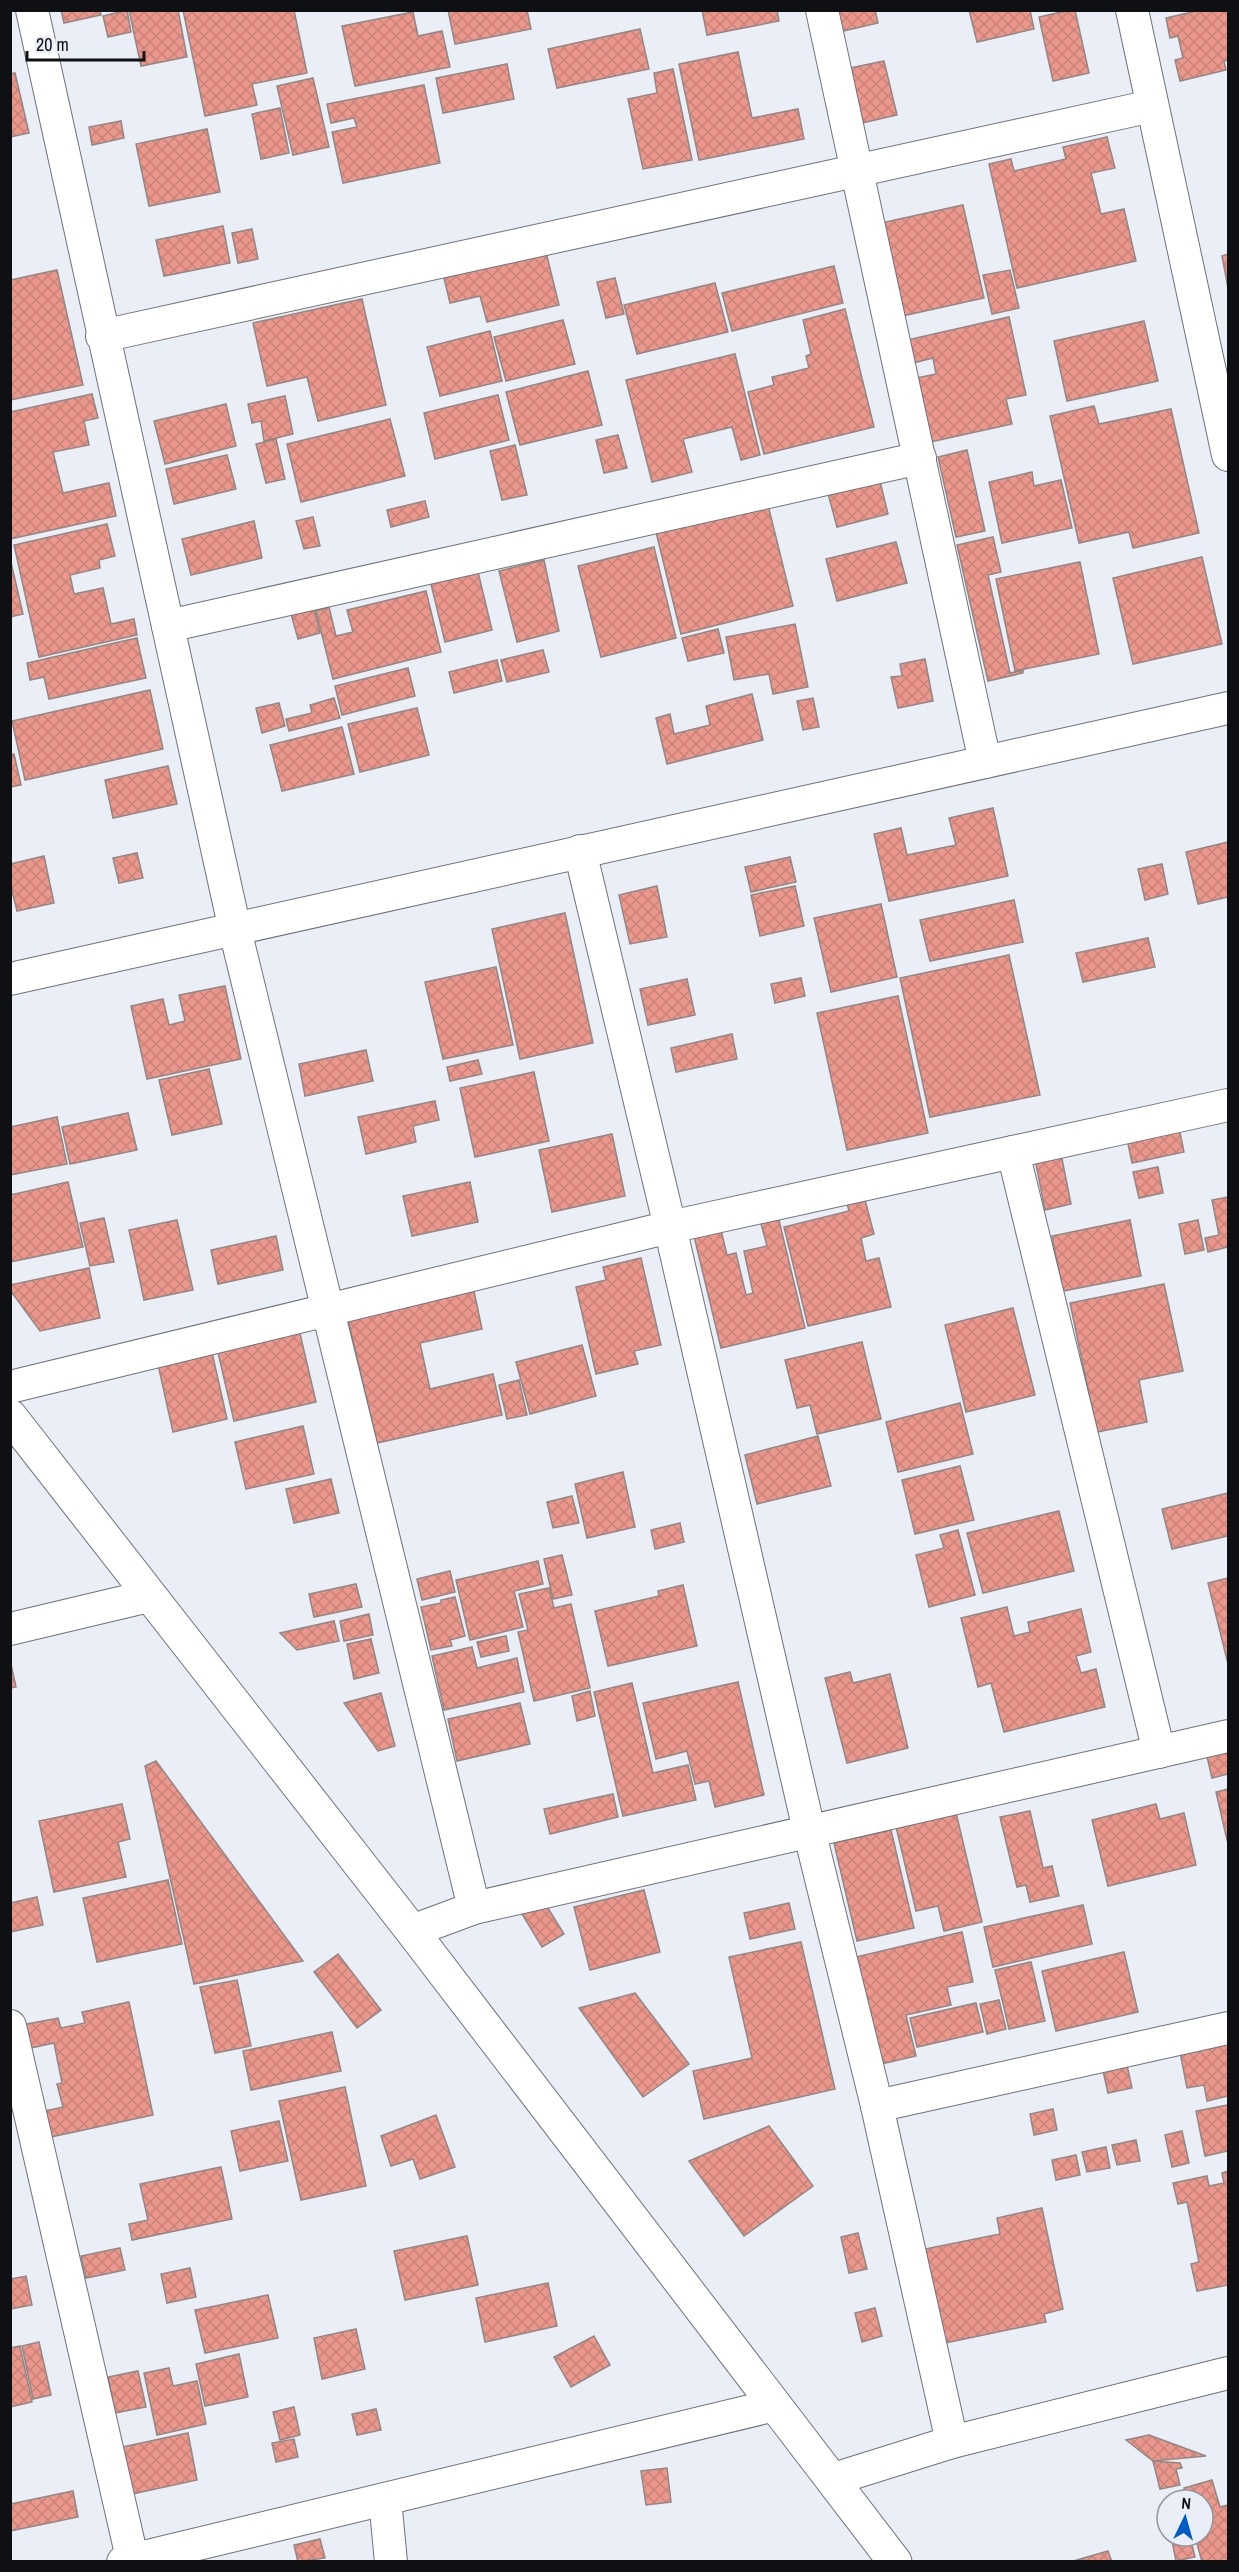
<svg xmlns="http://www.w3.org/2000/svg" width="1239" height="2572" viewBox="0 0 1239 2572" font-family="'Archivo Narrow',sans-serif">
  <defs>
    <pattern id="building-cross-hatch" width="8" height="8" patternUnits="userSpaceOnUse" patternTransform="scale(1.5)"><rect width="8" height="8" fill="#ec978c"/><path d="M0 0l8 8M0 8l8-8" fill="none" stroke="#c98178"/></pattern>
  </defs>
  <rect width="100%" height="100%" fill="#eaeef7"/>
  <g fill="url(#building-cross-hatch)" stroke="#918785" stroke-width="1.5">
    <polygon points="61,10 100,10 101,15 64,23"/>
    <polygon points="127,10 131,32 108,37 103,16"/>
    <polygon points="129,10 178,10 187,57 141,66"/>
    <polygon points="183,10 294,10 307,73 252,84 257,105 205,116"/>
    <polygon points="448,10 527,10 531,29 455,44"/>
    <polygon points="702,10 777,10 779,21 707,35"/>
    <polygon points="834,10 875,10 878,23 839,32"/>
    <polygon points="969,10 1030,10 1034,29 977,42"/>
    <polygon points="1070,10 1075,10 1089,73 1053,81 1039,17"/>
    <polygon points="1200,10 1228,10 1228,60 1224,61 1226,70 1180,81 1175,60 1183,58 1178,36 1170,38 1166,18"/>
    <polygon points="413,12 418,36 442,31 450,67 355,86 342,26"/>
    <polygon points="640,29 649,69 557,88 548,49"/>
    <polygon points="738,52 752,118 798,109 804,139 699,160 679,64"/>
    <polygon points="884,61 897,115 862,123 850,68"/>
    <polygon points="507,64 514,99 443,113 436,78"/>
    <polygon points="673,69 692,160 643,169 628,99 657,93 654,73"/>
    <polygon points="15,73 29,133 10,137 10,74"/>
    <polygon points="313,78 329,147 293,155 277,86"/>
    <polygon points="424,85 440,163 343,183 332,132 357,127 354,118 331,123 327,104"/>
    <polygon points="280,108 289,153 261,159 252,114"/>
    <polygon points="121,121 124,138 92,145 89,127"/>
    <polygon points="207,129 220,192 149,206 136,144"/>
    <polygon points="1107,137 1115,168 1091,173 1101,214 1124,209 1136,261 1017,288 989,164 1011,159 1014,171 1066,159 1063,147"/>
    <polygon points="963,205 984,298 902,316 881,223"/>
    <polygon points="223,226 230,263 164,276 156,240"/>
    <polygon points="252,229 258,259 238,263 232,233"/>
    <polygon points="546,252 559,305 487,322 480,296 450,303 444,278"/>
    <polygon points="1228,254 1228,288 1222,256"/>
    <polygon points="834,266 843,303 732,331 722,293"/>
    <polygon points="57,270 83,385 10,400 10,280"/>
    <polygon points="1010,270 1019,308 992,314 983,275"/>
    <polygon points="615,278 624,314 606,318 597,282"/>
    <polygon points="715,283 728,332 637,354 624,305"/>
    <polygon points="362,299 386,405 318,421 307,377 267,386 253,323"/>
    <polygon points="845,309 874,427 764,454 748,392 774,385 772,377 809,368 806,356 811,354 803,320"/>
    <polygon points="1009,317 1026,395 1006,399 1012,424 930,442 916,378 936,374 933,358 913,363 907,340"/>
    <polygon points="563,320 575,364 506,381 494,337"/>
    <polygon points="1144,321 1158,381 1067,401 1054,341"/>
    <polygon points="490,331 502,381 440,396 427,347"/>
    <polygon points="735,354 760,455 741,460 732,427 683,439 692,472 652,482 626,380"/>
    <polygon points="588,371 602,425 520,445 506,392"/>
    <polygon points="92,394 98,418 84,421 89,445 53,452 63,493 109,483 116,516 10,539 10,412"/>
    <polygon points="498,395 509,440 435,459 424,413"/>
    <polygon points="285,396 293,434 264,441 261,421 252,423 248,404"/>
    <polygon points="226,404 236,446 165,464 154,421"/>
    <polygon points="1094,406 1099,424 1171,409 1199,533 1133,548 1129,532 1079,543 1050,416"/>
    <polygon points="390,419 405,476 301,502 287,444"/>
    <polygon points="618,435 627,468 604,473 596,440"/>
    <polygon points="276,439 285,479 266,483 256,444"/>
    <polygon points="515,445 527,495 502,500 490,451"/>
    <polygon points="967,450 985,531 956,537 938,457"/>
    <polygon points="227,455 236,489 174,504 166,469"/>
    <polygon points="1032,472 1034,486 1061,480 1072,528 1002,543 989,482"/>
    <polygon points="879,477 888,514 837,527 827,490"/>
    <polygon points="425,501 429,517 391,527 387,510"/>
    <polygon points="767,501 793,606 681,634 655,528"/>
    <polygon points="313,517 320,546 304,549 296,521"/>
    <polygon points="254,521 262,558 191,575 182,539"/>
    <polygon points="107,524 115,556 99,560 100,568 70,575 74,594 103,588 111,624 134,619 137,635 39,657 14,545"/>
    <polygon points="993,537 1001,572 988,575 1010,673 1023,670 1023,673 988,681 957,545"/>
    <polygon points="896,542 907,583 837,601 826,559"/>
    <polygon points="654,547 676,638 601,657 578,566"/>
    <polygon points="1202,557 1222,644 1133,664 1113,578"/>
    <polygon points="10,558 23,614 10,617"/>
    <polygon points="544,560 559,631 517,642 499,571"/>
    <polygon points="1080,562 1099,654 1015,671 996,579"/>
    <polygon points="478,572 492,630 445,642 431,584"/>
    <polygon points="426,591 441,652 333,679 316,611 329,607 336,636 353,632 347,610"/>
    <polygon points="314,608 320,633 298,639 291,614"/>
    <polygon points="795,624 808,687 773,694 769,674 734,680 726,637"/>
    <polygon points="718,629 724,653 688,661 682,638"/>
    <polygon points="137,638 146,678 49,699 44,677 30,680 27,663"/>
    <polygon points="543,650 549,672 507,682 501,660"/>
    <polygon points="925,659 933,701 898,708 891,677 902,676 900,664"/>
    <polygon points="497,660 502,681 454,693 449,672"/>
    <polygon points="408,668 415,696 342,715 335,686"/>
    <polygon points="150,690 163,749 25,780 12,721"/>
    <polygon points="752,694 763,740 667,764 656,718 670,714 674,734 710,725 706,706"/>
    <polygon points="334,698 340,718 289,731 286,719 312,713 310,705"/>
    <polygon points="813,698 819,727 803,730 797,701"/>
    <polygon points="279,703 285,726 262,733 256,708"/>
    <polygon points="417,708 429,755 360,772 348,724"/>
    <polygon points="342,727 354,774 282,791 270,745"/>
    <polygon points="14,754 21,785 10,787 10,755"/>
    <polygon points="168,766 177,804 113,818 105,780"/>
    <polygon points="993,808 1008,876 889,901 874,834 901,828 907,855 956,845 949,818"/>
    <polygon points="1228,842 1228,897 1198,904 1186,852"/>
    <polygon points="137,853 143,878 119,883 113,858"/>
    <polygon points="44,856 54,903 17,911 10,883 10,864"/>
    <polygon points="790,857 796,882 751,892 745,867"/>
    <polygon points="1162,864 1168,894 1145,900 1138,869"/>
    <polygon points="657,886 667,937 630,944 619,895"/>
    <polygon points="795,886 804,926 760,936 751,895"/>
    <polygon points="1014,900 1023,942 930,961 920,920"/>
    <polygon points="881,904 897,977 831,992 814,918"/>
    <polygon points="565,913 593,1043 520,1059 492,929"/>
    <polygon points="1148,938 1155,967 1083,982 1076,953"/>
    <polygon points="1009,955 1040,1095 930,1117 900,978"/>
    <polygon points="496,967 513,1045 443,1059 425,982"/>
    <polygon points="801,978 805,996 775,1003 771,984"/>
    <polygon points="687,979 695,1015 648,1025 640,989"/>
    <polygon points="225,986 241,1059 147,1079 131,1006 163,999 169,1025 185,1021 179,995"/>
    <polygon points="898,996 928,1133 847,1150 817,1013"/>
    <polygon points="732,1034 737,1059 676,1072 671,1048"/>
    <polygon points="366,1050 373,1081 305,1096 299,1064"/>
    <polygon points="478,1060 482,1074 450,1081 447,1067"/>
    <polygon points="209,1069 222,1124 172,1135 159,1080"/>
    <polygon points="534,1072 549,1141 475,1157 460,1088"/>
    <polygon points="435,1101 439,1120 413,1126 416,1142 366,1154 358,1117"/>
    <polygon points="128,1113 137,1150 70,1164 62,1127"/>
    <polygon points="57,1117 67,1164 10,1175 10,1127"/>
    <polygon points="1178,1123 1184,1152 1132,1163 1126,1134"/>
    <polygon points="612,1134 625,1196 552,1212 539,1150"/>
    <polygon points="1060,1149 1071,1204 1045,1210 1034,1154"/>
    <polygon points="1158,1167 1163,1193 1139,1198 1133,1172"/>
    <polygon points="68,1182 83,1247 10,1262 10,1195"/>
    <polygon points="470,1182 478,1222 412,1236 403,1196"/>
    <polygon points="863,1192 874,1234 861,1238 866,1261 879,1258 891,1307 808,1326 784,1227 849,1211 845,1196"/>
    <polygon points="1228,1197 1228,1247 1208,1252 1205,1238 1219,1235 1212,1200"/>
    <polygon points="777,1212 805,1328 721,1348 693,1232 720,1226 727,1255 736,1253 746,1295 753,1293 744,1251 767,1246 759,1216"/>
    <polygon points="104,1218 114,1262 90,1266 80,1223"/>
    <polygon points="177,1220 193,1290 144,1300 129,1230"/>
    <polygon points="1130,1220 1141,1276 1063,1291 1052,1236"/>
    <polygon points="1198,1220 1204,1250 1185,1254 1179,1224"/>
    <polygon points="276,1236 283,1270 218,1284 211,1250"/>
    <polygon points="641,1258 661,1345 634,1351 638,1364 596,1374 576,1287 606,1280 603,1267"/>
    <polygon points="89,1268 100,1318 40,1331 10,1290 10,1285"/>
    <polygon points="472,1282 482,1329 420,1343 430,1389 493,1374 502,1415 377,1443 346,1311"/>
    <polygon points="1164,1284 1183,1371 1139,1380 1147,1422 1097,1432 1070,1303"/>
    <polygon points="1013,1308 1035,1395 966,1412 945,1325"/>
    <polygon points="298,1325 316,1402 234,1421 216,1344"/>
    <polygon points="862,1342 881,1419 817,1434 810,1405 797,1408 785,1360"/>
    <polygon points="582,1345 596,1396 530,1414 516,1362"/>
    <polygon points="211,1348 227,1419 173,1432 157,1360"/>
    <polygon points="519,1380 527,1415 507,1419 499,1385"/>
    <polygon points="960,1403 973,1454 898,1472 886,1422"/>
    <polygon points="303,1426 314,1474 246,1489 235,1442"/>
    <polygon points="818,1436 831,1486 757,1504 745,1455"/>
    <polygon points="960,1466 974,1520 915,1534 902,1480"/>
    <polygon points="623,1472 635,1527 587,1538 575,1484"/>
    <polygon points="331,1479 339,1513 294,1523 286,1489"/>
    <polygon points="1228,1493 1228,1536 1172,1549 1162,1509"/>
    <polygon points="572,1496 579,1523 553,1528 547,1502"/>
    <polygon points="1059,1511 1074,1571 983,1593 967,1533"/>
    <polygon points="680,1523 684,1542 655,1549 651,1530"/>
    <polygon points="958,1530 975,1595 929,1607 916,1555 944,1548 940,1535"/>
    <polygon points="562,1555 572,1595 553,1599 544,1559"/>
    <polygon points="538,1561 543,1584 514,1591 523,1627 470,1640 456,1580"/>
    <polygon points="450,1571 455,1592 422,1600 417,1579"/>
    <polygon points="1228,1578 1228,1659 1227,1660 1208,1583"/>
    <polygon points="356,1584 362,1607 314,1617 309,1594"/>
    <polygon points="683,1585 697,1646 608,1666 595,1611 659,1596 658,1591"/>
    <polygon points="549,1588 554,1608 571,1604 590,1688 534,1701 518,1632 528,1630 519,1594"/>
    <polygon points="455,1597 465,1636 450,1640 452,1646 431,1650 421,1607 441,1603 441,1600"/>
    <polygon points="1007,1607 1014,1636 1030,1632 1028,1622 1081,1609 1091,1652 1076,1656 1081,1673 1096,1669 1105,1707 1004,1732 991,1683 978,1687 961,1618"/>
    <polygon points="369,1614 373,1635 344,1641 340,1621"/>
    <polygon points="334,1621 339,1641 297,1650 280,1633"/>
    <polygon points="506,1636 509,1651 481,1657 477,1642"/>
    <polygon points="371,1639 379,1673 354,1679 347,1644"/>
    <polygon points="472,1647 477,1668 517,1658 524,1692 444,1710 432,1656"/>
    <polygon points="10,1660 16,1687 10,1688"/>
    <polygon points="850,1672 853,1683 890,1674 908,1748 847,1763 825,1678"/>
    <polygon points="738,1682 764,1795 715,1807 709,1781 695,1784 687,1751 656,1759 643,1703"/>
    <polygon points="632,1683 653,1773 688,1765 696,1800 623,1816 594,1692"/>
    <polygon points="590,1691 595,1716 577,1721 572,1696"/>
    <polygon points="381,1693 395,1746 378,1751 344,1703"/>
    <polygon points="520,1703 530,1744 457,1761 448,1719"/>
    <polygon points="1228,1743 1228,1774 1212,1778 1205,1748"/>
    <polygon points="156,1761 303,1961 194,1984 145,1766"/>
    <polygon points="1228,1789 1228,1839 1227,1840 1216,1792"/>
    <polygon points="613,1794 618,1817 550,1834 544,1809"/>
    <polygon points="953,1800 982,1922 944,1931 938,1906 916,1911 893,1814"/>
    <polygon points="122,1804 130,1839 118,1842 126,1877 54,1892 39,1821"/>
    <polygon points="1156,1804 1160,1819 1184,1813 1196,1865 1108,1886 1092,1820"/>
    <polygon points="1030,1811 1043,1868 1052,1866 1059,1896 1030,1902 1026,1885 1017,1887 1000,1817"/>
    <polygon points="891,1830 914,1928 857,1941 834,1843"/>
    <polygon points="168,1880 182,1944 97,1962 83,1898"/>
    <polygon points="644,1890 660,1952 590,1970 574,1907"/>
    <polygon points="37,1897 43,1925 10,1932 10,1903"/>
    <polygon points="541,1897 564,1934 542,1947 516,1904"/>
    <polygon points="789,1903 795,1929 750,1939 744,1913"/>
    <polygon points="1083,1905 1092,1944 993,1967 984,1927"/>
    <polygon points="962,1932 973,1982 947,1987 951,2005 906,2015 916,2056 881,2064 856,1957"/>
    <polygon points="801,1942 835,2089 704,2119 693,2071 752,2058 729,1957"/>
    <polygon points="1124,1952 1138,2012 1056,2031 1042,1971"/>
    <polygon points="338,1954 381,2010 357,2028 314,1972"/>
    <polygon points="1031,1962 1045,2021 1009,2029 995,1970"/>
    <polygon points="237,1980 251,2046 215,2053 200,1987"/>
    <polygon points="635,1993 689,2064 643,2097 579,2008"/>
    <polygon points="999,2000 1006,2029 987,2034 980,2004"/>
    <polygon points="129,2002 153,2115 46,2138 40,2112 63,2107 57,2084 62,2083 54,2043 26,2049 21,2025 58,2018 61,2028 85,2023 82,2012"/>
    <polygon points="976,2003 983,2032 917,2047 910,2018"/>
    <polygon points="332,2032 341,2071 251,2090 243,2051"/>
    <polygon points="1228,2037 1228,2096 1207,2101 1204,2085 1187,2088 1179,2047"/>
    <polygon points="1126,2061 1132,2088 1108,2093 1102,2066"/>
    <polygon points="345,2087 366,2186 301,2200 279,2101"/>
    <polygon points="1228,2105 1228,2151 1205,2156 1196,2111"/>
    <polygon points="1053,2109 1057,2130 1034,2135 1030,2114"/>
    <polygon points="436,2115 455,2167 420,2179 413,2159 391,2166 381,2136"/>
    <polygon points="279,2121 288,2161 240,2171 231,2131"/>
    <polygon points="769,2126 813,2186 744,2236 689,2161"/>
    <polygon points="1182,2131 1189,2163 1172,2167 1165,2135"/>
    <polygon points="1136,2140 1140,2161 1117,2165 1112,2145"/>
    <polygon points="1106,2147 1110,2168 1087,2172 1082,2152"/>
    <polygon points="1076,2155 1080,2175 1056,2180 1052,2160"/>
    <polygon points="221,2167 232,2219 132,2240 129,2224 148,2220 140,2184"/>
    <polygon points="1228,2171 1228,2285 1197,2291 1191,2264 1199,2262 1187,2202 1178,2204 1173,2183 1207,2176 1209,2186 1224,2183 1222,2173"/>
    <polygon points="1042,2208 1063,2309 1044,2314 1046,2322 940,2344 920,2250 1000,2234 997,2218"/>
    <polygon points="858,2233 867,2269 849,2273 841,2237"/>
    <polygon points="467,2236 478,2285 405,2300 394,2251"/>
    <polygon points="120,2248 125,2270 86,2278 81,2256"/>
    <polygon points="190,2268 196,2297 167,2303 161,2274"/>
    <polygon points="26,2276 32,2305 10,2309 10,2279"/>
    <polygon points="548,2283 557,2326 485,2342 476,2298"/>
    <polygon points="268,2295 278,2338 205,2353 195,2310"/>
    <polygon points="875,2308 882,2336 862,2342 855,2313"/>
    <polygon points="356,2329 365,2369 322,2379 314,2338"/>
    <polygon points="594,2336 610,2365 571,2387 554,2357"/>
    <polygon points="39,2342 51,2395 33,2399 22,2346"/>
    <polygon points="20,2346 32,2402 10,2407 10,2348"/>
    <polygon points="239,2354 248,2397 205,2406 196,2364"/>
    <polygon points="169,2368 173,2386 197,2381 206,2424 157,2435 144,2373"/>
    <polygon points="138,2371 146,2407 115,2413 108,2377"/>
    <polygon points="294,2407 300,2435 280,2440 273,2412"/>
    <polygon points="376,2409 381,2430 357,2435 352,2414"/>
    <polygon points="188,2433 197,2480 132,2494 122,2447"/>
    <polygon points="1149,2435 1206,2456 1153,2461 1126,2440"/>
    <polygon points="294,2439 298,2457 276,2462 272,2443"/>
    <polygon points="1153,2461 1180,2463 1182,2468 1176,2469 1180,2485 1160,2489"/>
    <polygon points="667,2468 671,2502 646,2505 641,2471"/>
    <polygon points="1212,2480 1220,2507 1228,2505 1228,2562 1202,2562 1195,2536 1203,2536 1203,2500 1187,2500 1184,2488"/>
    <polygon points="73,2491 78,2517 10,2531 10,2504"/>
    <polygon points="1171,2536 1190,2536 1195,2557 1176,2561"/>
    <polygon points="320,2539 325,2558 298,2562 294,2545"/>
    <polygon points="1108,2551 1112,2562 1070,2562"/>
  </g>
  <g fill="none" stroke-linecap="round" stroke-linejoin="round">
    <defs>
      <g id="minor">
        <polyline points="32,10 235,930 474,1908"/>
        <polyline points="822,10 985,762"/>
        <polyline points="1132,10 1228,455"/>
        <polyline points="102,336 1152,106"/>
        <polyline points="168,626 920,458"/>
        <polyline points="580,851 670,1227 809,1830 877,2106 952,2442"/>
        <polyline points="10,979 1228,708"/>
        <polyline points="1013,1152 1159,1752"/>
        <polyline points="10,1387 670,1227 1228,1105"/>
        <polyline points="10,1629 149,1596"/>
        <polyline points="412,1931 474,1908 1228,1736"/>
        <polyline points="10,2026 133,2562"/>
        <polyline points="877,2106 1228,2028"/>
        <polyline points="834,2479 952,2442 1228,2373"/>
        <polyline points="385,2499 391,2562"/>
        <polyline points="123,2562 775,2405"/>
      </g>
      <polyline id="secondary" points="10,1416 412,1931 895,2562"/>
    </defs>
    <use href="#minor" stroke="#6e727a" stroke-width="34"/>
    <use href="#secondary" stroke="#6e727a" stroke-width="35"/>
    <use href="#minor" stroke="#fff" stroke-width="32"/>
    <use href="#secondary" stroke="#fff" stroke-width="33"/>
  </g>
  <rect width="1239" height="2572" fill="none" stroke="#0e1013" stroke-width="24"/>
  <g transform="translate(1185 2518) rotate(5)"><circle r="28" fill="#eaeef7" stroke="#92959c" stroke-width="1.5"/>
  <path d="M0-4.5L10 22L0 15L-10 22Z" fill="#005cc5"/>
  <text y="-9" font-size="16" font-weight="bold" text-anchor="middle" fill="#0e1013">N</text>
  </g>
  <path d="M27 51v9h117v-9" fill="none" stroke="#0e1013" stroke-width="3"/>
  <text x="36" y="51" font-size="18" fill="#0e1013" stroke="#eaeef7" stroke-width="4.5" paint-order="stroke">20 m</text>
</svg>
